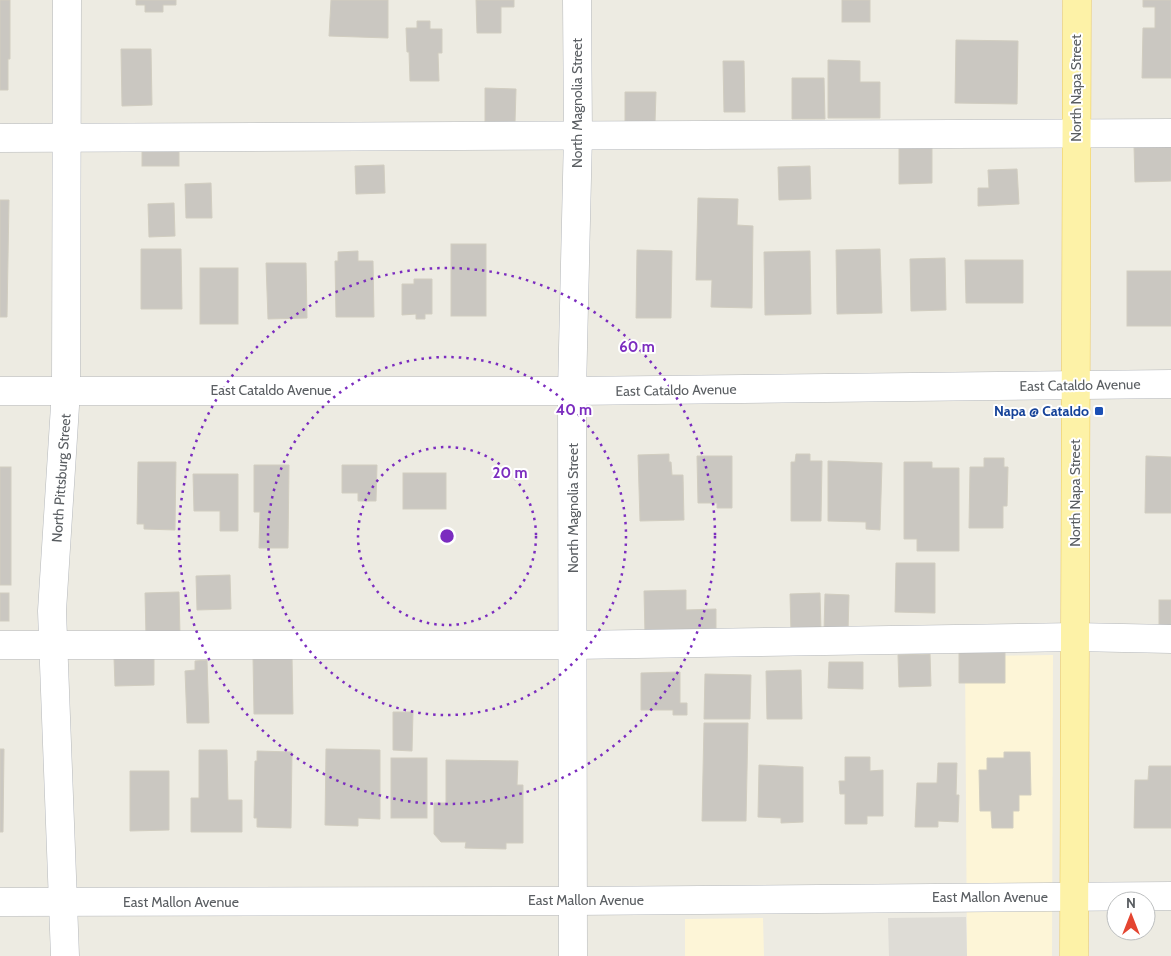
<svg xmlns="http://www.w3.org/2000/svg" width="1171" height="956" viewBox="0 0 1171 956" font-family="Cabin,sans-serif">
  <rect width="100%" height="100%" fill="#edebe2"/>
  <g fill="#fdf5d7">
    <polygon points="1053,655 1052,956 967,956 965,656"/>
    <polygon points="763,918 764,956 685,956 685,919"/>
  </g>
  <polygon fill="#dedcd6" points="966,917 967,956 889,956 888,918"/>
  <g fill="#cac7c1" stroke="#d1cdc0">
    <polygon points="0,0 10,0 10,59 8,59 8,90 0,90"/>
    <polygon points="136,0 176,0 176,5 163,5 163,12 145,12 145,5 136,5"/>
    <polygon points="331,0 388,0 388,38 329,36"/>
    <polygon points="476,0 514,0 514,7 501,7 501,33 477,33"/>
    <rect x="842" y="0" width="28" height="22"/>
    <polygon points="1143,0 1171,0 1171,78 1142,78 1143,28 1155,28 1155,7 1143,7"/>
    <polygon points="417,21 430,21 430,29 442,29 442,53 438,53 439,81 410,81 409,52 407,52 406,28 417,28"/>
    <polygon points="956,40 1018,41 1017,104 955,103"/>
    <polygon points="121,49 151,49 152,105 122,106"/>
    <polygon points="828,60 860,61 860,82 880,82 880,118 828,118"/>
    <polygon points="723,61 744,61 745,112 724,112"/>
    <polygon points="792,78 824,78 825,119 792,119"/>
    <polygon points="485,88 516,89 515,123 485,122"/>
    <polygon points="625,92 656,92 655,123 625,123"/>
    <polygon points="932,142 932,183 899,184 899,143"/>
    <polygon points="1171,145 1171,181 1135,182 1134,146"/>
    <rect x="142" y="147" width="37" height="19"/>
    <polygon points="384,165 385,193 356,194 355,166"/>
    <polygon points="810,166 811,199 779,200 778,167"/>
    <polygon points="1017,169 1019,204 978,206 978,188 989,188 988,170"/>
    <polygon points="211,183 212,218 186,218 185,184"/>
    <polygon points="698,198 738,199 737,225 753,226 752,308 711,307 712,280 696,280"/>
    <polygon points="0,200 9,200 7,317 0,317"/>
    <polygon points="174,203 175,236 149,237 148,204"/>
    <rect x="451" y="244" width="35" height="72"/>
    <polygon points="141,249 181,249 182,309 141,309"/>
    <polygon points="880,249 882,313 837,314 836,250"/>
    <polygon points="637,250 672,251 671,318 636,318"/>
    <polygon points="358,251 358,261 373,261 374,317 336,317 335,261 338,261 338,252"/>
    <polygon points="810,251 811,314 765,315 764,252"/>
    <polygon points="945,258 946,310 911,311 910,259"/>
    <polygon points="965,260 1023,260 1023,303 966,303"/>
    <polygon points="266,263 306,263 307,318 268,319"/>
    <rect x="200" y="268" width="38" height="56"/>
    <rect x="1127" y="271" width="44" height="55"/>
    <polygon points="414,279 432,279 432,314 425,314 425,319 416,319 416,314 402,315 402,284 414,284"/>
    <polygon points="669,454 669,462 671,462 672,475 683,475 684,520 640,521 638,455"/>
    <polygon points="796,454 810,454 810,461 822,461 821,521 791,521 791,462 795,462"/>
    <polygon points="697,456 732,456 732,508 717,508 717,503 698,503"/>
    <polygon points="1146,456 1171,457 1171,513 1145,513"/>
    <polygon points="984,458 1004,458 1004,467 1008,467 1007,506 1003,506 1003,528 969,528 970,467 984,467"/>
    <polygon points="828,461 882,463 880,530 866,529 866,522 828,521"/>
    <polygon points="138,462 176,462 175,530 144,529 144,524 137,524"/>
    <polygon points="904,462 932,462 932,468 959,468 959,551 917,551 917,539 904,539"/>
    <polygon points="254,465 289,465 288,548 259,548 260,512 254,512"/>
    <polygon points="342,465 377,465 376,501 358,501 358,493 342,493"/>
    <rect x="0" y="467" width="11" height="118"/>
    <rect x="403" y="473" width="43" height="36"/>
    <polygon points="193,474 238,474 238,531 220,531 220,511 194,511"/>
    <polygon points="896,563 935,563 935,613 895,612"/>
    <polygon points="230,575 231,609 197,610 196,576"/>
    <polygon points="686,590 686,610 716,609 716,633 645,634 644,591"/>
    <polygon points="179,592 180,635 146,636 145,593"/>
    <rect x="0" y="593" width="9" height="28"/>
    <polygon points="820,593 821,632 791,633 790,594"/>
    <polygon points="825,594 849,595 848,632 824,631"/>
    <rect x="1159" y="600" width="12" height="29"/>
    <polygon points="959,651 1005,652 1005,683 959,683"/>
    <polygon points="930,654 931,686 899,687 898,655"/>
    <polygon points="292,656 293,714 254,714 253,657"/>
    <polygon points="154,657 154,685 115,686 114,658"/>
    <polygon points="207,660 209,723 187,723 185,671 195,670 195,661"/>
    <polygon points="829,662 863,662 863,689 828,688"/>
    <polygon points="801,670 802,719 767,719 766,671"/>
    <polygon points="680,672 680,703 687,703 687,715 673,715 673,710 641,710 641,673"/>
    <polygon points="705,674 751,675 750,719 704,719"/>
    <polygon points="393,712 413,712 412,751 393,750"/>
    <polygon points="704,723 748,723 746,821 702,821"/>
    <polygon points="0,749 4,749 3,832 0,832"/>
    <polygon points="326,749 380,750 380,819 358,818 358,826 325,825"/>
    <polygon points="199,750 227,750 228,800 242,800 242,832 191,832 191,798 199,798"/>
    <polygon points="257,751 292,752 291,828 257,827 257,818 254,818 255,761 257,761"/>
    <polygon points="1004,752 1030,752 1031,795 1019,795 1019,811 1013,811 1013,828 992,828 991,811 980,811 979,770 987,770 987,758 1004,758"/>
    <polygon points="845,757 870,757 870,771 883,770 883,816 867,816 867,824 845,824 845,794 840,794 839,781 845,781"/>
    <rect x="391" y="758" width="36" height="60"/>
    <polygon points="446,760 518,761 517,785 523,785 523,843 506,843 506,849 465,848 466,842 441,842 434,834 434,803 446,803"/>
    <polygon points="938,763 957,763 956,795 959,795 958,822 938,821 938,827 915,827 917,783 937,783"/>
    <polygon points="759,765 803,767 803,822 781,823 781,818 758,817"/>
    <polygon points="1149,766 1171,766 1171,828 1134,828 1135,780 1148,780"/>
    <polygon points="130,771 169,771 169,830 130,831"/>
  </g>
  <g fill="none" stroke-linecap="round" stroke-linejoin="round">
    <defs>
      <g id="minor">
        <polyline points="0,138 1171,133"/>
        <polyline points="0,391 572,391 1171,384"/>
        <polyline points="0,645 573,645 1075,637 1171,639"/>
        <polyline points="0,902 573,901 1171,896"/>
        <polyline points="65,956 52,611 66,390 67,0"/>
        <polyline points="573,956 572,391 578,135 577,0"/>
      </g>
      <polyline id="major" points="1074,956 1077,0"/>
    </defs>
    <use href="#minor" stroke="#b5b8bc" stroke-width="29"/>
    <use href="#major" stroke="#edc95b" stroke-width="29"/>
    <use href="#minor" stroke="#fff" stroke-width="28"/>
    <use href="#major" stroke="#fdf2a7" stroke-width="28"/>
  </g>
  <g fill="none" stroke="#7b2cbf" stroke-width="2.5" stroke-dasharray="2.5 5">
    <circle cx="447" cy="536" r="89"/>
    <circle cx="447" cy="536" r="179"/>
    <circle cx="447" cy="536" r="268"/>
  </g>
  <rect fill="#1a4fb4" stroke="#fff" stroke-width="2" x="1094" y="406" width="10" height="10" rx="2.5"/>
  <g text-anchor="middle" stroke-width="4" stroke-linejoin="round" paint-order="stroke">
    <g font-size="14" fill="#5a5e62" stroke="#fff">
      <text transform="translate(1076 88) rotate(-90)" y="5">North Napa Street</text>
      <text transform="translate(577 103) rotate(-90)" y="5">North Magnolia Street</text>
      <text transform="translate(1080 385) rotate(-1)" y="5">East Cataldo Avenue</text>
      <text x="271" y="395">East Cataldo Avenue</text>
      <text transform="translate(676 390) rotate(-1)" y="5">East Cataldo Avenue</text>
      <text transform="translate(61 478) rotate(-86)" y="5">North Pittsburg Street</text>
      <text transform="translate(1075 493) rotate(-90)" y="5">North Napa Street</text>
      <text transform="translate(573 508) rotate(-90)" y="5">North Magnolia Street</text>
      <text x="990" y="902">East Mallon Avenue</text>
      <text x="586" y="905">East Mallon Avenue</text>
      <text x="181" y="907">East Mallon Avenue</text>
    </g>
    <g font-size="14" font-weight="bold" fill="#164399" stroke="#fff" text-anchor="end">
      <text x="1089" y="416">Napa @ Cataldo</text>
    </g>
  </g>
  <circle cx="447" cy="536" r="8" fill="#7b2cbf" stroke="#fff" stroke-width="2.5"/>
  <g font-size="15" text-anchor="middle" font-weight="bold" fill="#7b2cbf" stroke="#fff" stroke-width="4" stroke-linejoin="round" paint-order="stroke">
    <text x="637" y="352">60 m</text>
    <text x="574" y="415">40 m</text>
    <text x="510" y="478">20 m</text>
  </g>
  <g transform="translate(1131 916)"><circle r="24" fill="#ffffff" stroke="#bdbfc0"/>
  <path d="M0-4L9 19L0 12L-9 19Z" fill="#e44531"/>
  <text y="-8" font-size="14" font-weight="bold" text-anchor="middle" fill="#5a5e62">N</text>
  </g>
</svg>
